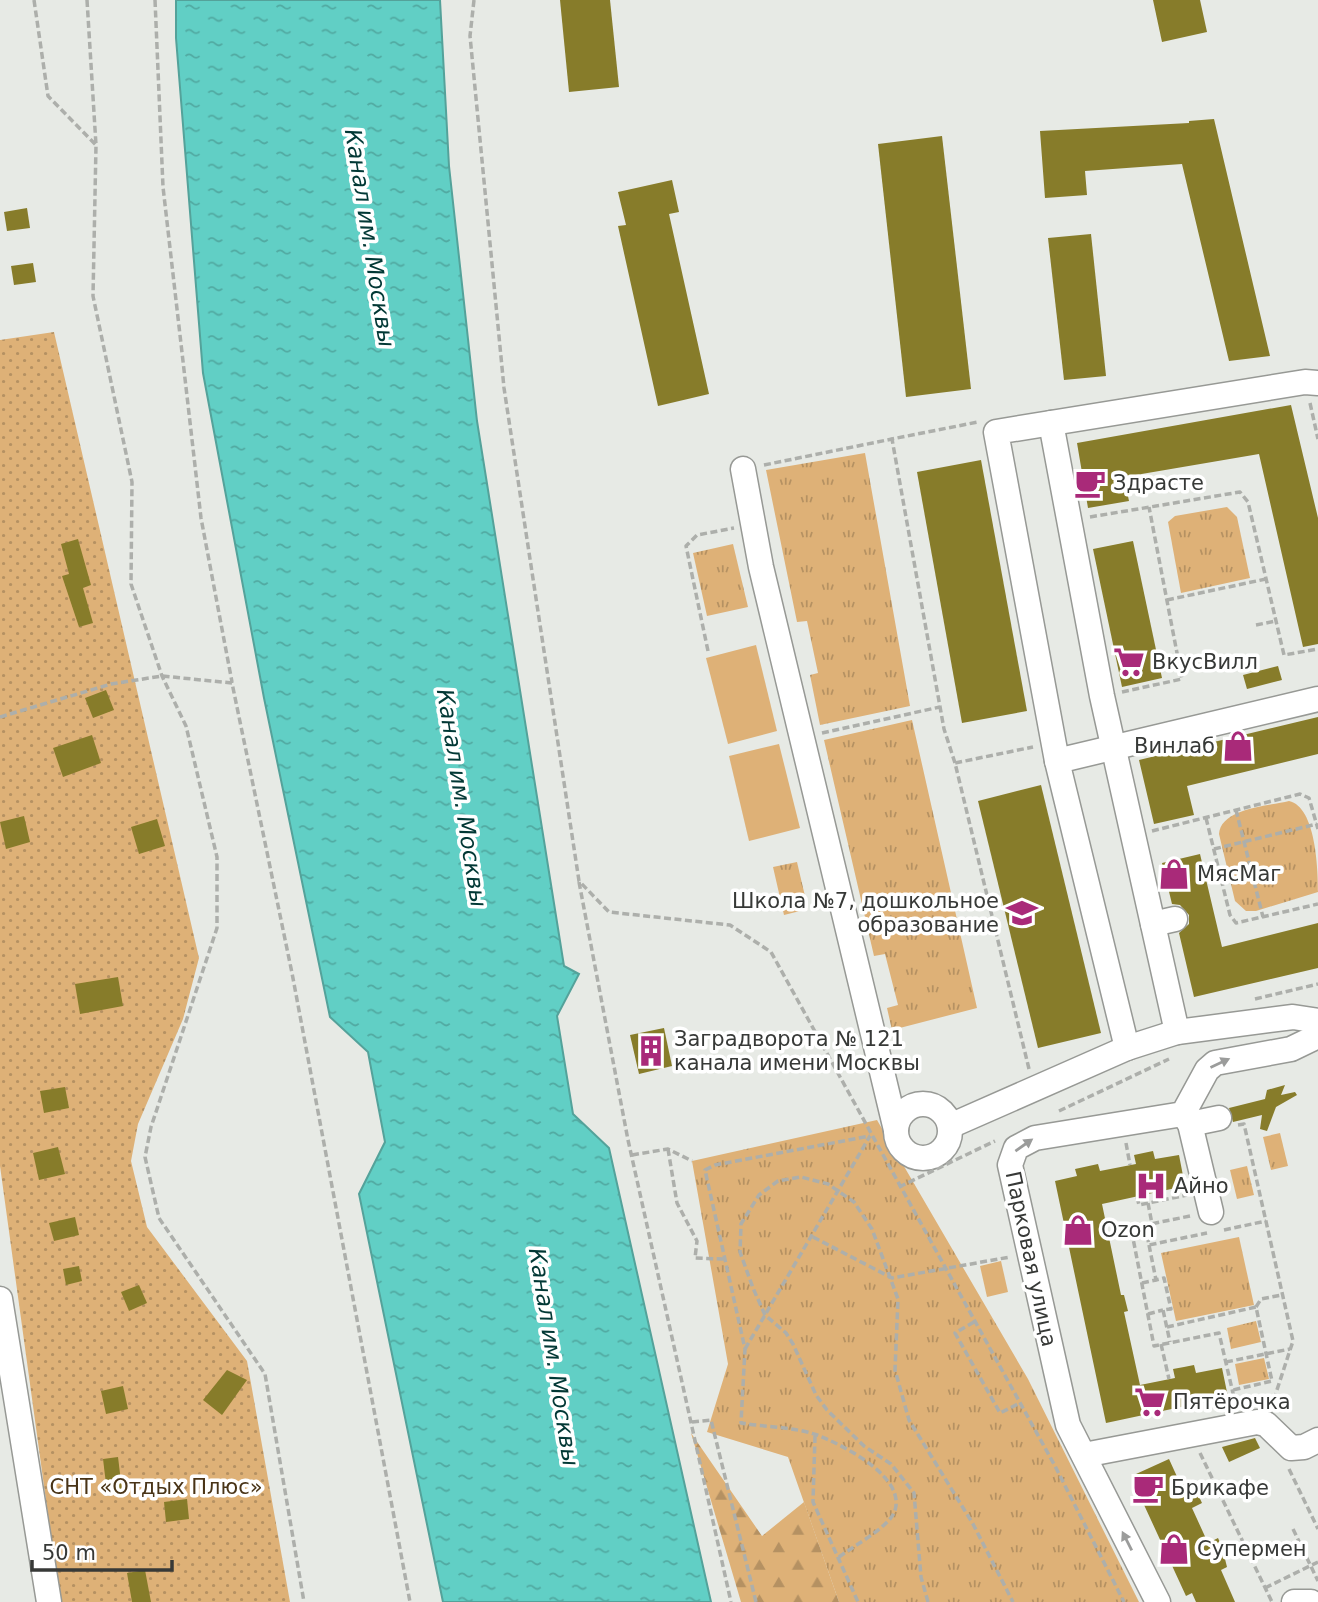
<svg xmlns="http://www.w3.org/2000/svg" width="1318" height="1602" viewBox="0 0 1318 1602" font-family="'DejaVu Sans',sans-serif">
  <defs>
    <pattern id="grass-tufts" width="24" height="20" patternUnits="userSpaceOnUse" patternTransform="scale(1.75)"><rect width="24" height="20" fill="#deb177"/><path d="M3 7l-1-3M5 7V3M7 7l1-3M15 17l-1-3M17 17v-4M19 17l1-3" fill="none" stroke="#b59162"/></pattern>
    <pattern id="forest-firs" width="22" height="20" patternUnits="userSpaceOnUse" patternTransform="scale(1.75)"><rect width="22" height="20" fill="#deb177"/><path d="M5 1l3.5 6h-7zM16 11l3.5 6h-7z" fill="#b59162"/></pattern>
    <pattern id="garden-dots" width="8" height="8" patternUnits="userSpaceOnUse" patternTransform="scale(1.75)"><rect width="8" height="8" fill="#deb177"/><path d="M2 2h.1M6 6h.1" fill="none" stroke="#b59162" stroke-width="1.8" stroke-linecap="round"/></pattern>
    <pattern id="water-ripples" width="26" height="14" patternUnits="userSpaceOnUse" patternTransform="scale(1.75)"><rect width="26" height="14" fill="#61cfc5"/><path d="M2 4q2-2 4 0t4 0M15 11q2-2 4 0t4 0" fill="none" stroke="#51a9a1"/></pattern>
  </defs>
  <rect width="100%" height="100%" fill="#e7eae5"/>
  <g fill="url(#grass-tufts)">
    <polygon points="865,453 910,706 820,725 810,675 818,673 807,621 797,622 766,470"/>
    <polygon points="1227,507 1237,517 1250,578 1181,593 1168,522 1175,516"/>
    <polygon points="733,544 748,607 707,616 693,553"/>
    <polygon points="912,720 977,1008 892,1030 887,1008 898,1005 885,954 874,956 824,740"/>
    <path d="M1289 801C1316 807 1318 869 1318 892L1256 911H1246L1235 901 1219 834C1221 808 1269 806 1289 801Z"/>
    <polygon points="797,862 808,909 784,915 773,867"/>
    <polygon points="877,1120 1028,1379 1139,1602 839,1602 788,1457 707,1432 728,1364 692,1161"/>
    <polygon points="1280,1133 1288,1166 1271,1170 1263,1137"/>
    <polygon points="1247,1166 1254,1195 1237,1199 1230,1170"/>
    <polygon points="1239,1237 1254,1305 1176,1321 1161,1253"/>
    <polygon points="1256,1321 1261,1342 1231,1349 1227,1328"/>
    <polygon points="1264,1358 1269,1379 1239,1385 1235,1364"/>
  </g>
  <polygon fill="url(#forest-firs)" points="691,1433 762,1536 804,1502 839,1602 741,1602"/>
  <polygon fill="url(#garden-dots)" points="54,332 199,958 183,1019 138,1124 131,1161 147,1227 247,1361 290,1602 60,1602 0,1166 0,340"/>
  <g fill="#deb177">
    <polygon points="756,645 777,731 728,744 706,658"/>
    <polygon points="779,744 800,828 749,841 729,756"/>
    <polygon points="1001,1261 1008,1292 987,1297 980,1266"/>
  </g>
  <polygon fill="url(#water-ripples)" stroke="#54a29a" stroke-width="2" points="176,0 440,0 449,166 477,421 564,966 579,974 557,1016 573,1114 609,1148 711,1602 443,1602 359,1194 385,1142 368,1052 330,1017 264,698 203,373 176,38"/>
  <g fill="#877c2a">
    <polygon points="560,0 610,0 619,87 569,92"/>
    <polygon points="1153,0 1200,0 1207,32 1162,42"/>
    <polygon points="1214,119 1270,356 1229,361 1182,164 1085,171 1087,195 1045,198 1040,131 1189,123 1189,121"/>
    <polygon points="942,136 971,389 906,397 878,144"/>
    <polygon points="672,180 679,212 669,214 709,394 658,406 618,226 626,225 618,192"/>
    <polygon points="27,208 30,228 7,231 4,212"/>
    <polygon points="1091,234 1106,376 1064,380 1048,238"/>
    <polygon points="33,263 36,282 14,285 11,266"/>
    <polygon points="1291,405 1318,518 1318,644 1303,647 1259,454 1124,477 1129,501 1088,508 1077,443"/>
    <polygon points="981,460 1027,711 962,723 917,472"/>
    <polygon points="78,539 91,585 83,588 93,623 79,627 62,576 69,574 61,544"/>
    <polygon points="1133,541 1162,678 1122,687 1093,549"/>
    <polygon points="1278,666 1282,680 1247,689 1243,675"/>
    <polygon points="106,690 114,710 93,718 85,698"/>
    <polygon points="1318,717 1318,754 1187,786 1194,815 1154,824 1139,760"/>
    <polygon points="92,735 101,763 63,777 53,748"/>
    <polygon points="1041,785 1101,1033 1038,1048 978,801"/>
    <polygon points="24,816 30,842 6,849 0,822"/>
    <polygon points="157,819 165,846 139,854 131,827"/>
    <polygon points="1200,854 1222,947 1318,923 1318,968 1194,997 1179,933 1189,924 1189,915 1180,905 1172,904 1162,863"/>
    <polygon points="118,977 123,1006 80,1014 75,984"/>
    <polygon points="664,1028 672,1066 639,1074 630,1035"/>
    <polygon points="1285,1085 1281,1095 1295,1092 1297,1095 1276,1107 1267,1131 1260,1129 1262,1115 1233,1122 1229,1108 1265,1099 1267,1090"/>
    <polygon points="65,1087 69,1108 44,1113 40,1091"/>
    <polygon points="58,1147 65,1174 39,1180 33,1153"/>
    <polygon points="1153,1151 1155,1159 1179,1155 1185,1186 1102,1204 1121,1295 1124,1295 1128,1311 1124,1312 1140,1385 1175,1378 1173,1369 1184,1367 1194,1365 1196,1373 1222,1368 1228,1397 1106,1423 1055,1181 1077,1176 1075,1169 1098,1164 1100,1171 1136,1164 1134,1155"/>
    <polygon points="75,1217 79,1235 54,1241 49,1223"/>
    <polygon points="79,1266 82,1281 66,1285 63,1269"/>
    <polygon points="139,1285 147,1303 129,1311 121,1292"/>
    <polygon points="227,1370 247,1380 222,1415 203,1400"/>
    <polygon points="123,1386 128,1409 106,1414 101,1391"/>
    <polygon points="1255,1438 1260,1448 1229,1462 1222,1447"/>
    <polygon points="118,1457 122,1490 107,1492 103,1459"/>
    <polygon points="1169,1459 1179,1481 1185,1478 1189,1485 1193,1484 1202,1503 1192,1508 1208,1543 1218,1538 1222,1547 1227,1567 1221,1570 1235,1602 1196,1602 1192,1593 1186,1596 1139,1494 1144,1491 1136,1474"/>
    <polygon points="187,1499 189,1519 166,1522 164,1502"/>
    <polygon points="145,1570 151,1602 132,1602 127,1573"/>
  </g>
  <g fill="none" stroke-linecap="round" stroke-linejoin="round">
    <defs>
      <g id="minor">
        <polyline points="1051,423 1102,696 1177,1032"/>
        <polyline points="743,469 761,567 896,1130"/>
        <polyline points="1057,761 996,432 1305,382 1318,383"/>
        <polyline points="1153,924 1175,919"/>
        <polyline points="1127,1048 1057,761 1318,699"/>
        <circle cx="923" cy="1131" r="27"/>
        <polyline points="1183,1114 1190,1124 1211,1212"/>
        <polyline points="1190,1124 1219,1118"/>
        <polyline points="950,1126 1127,1048 1177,1032 1293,1017 1318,1021"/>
        <polyline points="0,1299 49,1602"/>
        <polyline points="1084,1455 1257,1422 1266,1424 1291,1448 1304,1447 1318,1440"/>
        <polyline points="1158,1602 1068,1425 1010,1165 1016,1148 1035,1138 1183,1114 1207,1070 1215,1063 1291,1049 1318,1036"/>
        <polyline points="1294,1602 1311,1602"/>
      </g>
    </defs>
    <use href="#minor" stroke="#979995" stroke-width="27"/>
    <g stroke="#adafab" stroke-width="3.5" stroke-dasharray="7 3.5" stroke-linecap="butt">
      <polyline points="34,0 48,96 96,145"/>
      <polyline points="87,0 96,145 93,296 132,482 131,584 162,676 186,726 217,857 217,928 151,1127 145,1157 159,1218 265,1374 304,1602"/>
      <polyline points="155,0 163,187 201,518 232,682"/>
      <polyline points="474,0 470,36 504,388 579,881 609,912 730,925 771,952 1055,1466 1124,1602"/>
      <polyline points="1310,403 1318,439"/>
      <polyline points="764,465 892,439"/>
      <polyline points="1090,517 1240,492 1248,502 1284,655 1318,649"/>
      <polyline points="1167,600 1266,579"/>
      <polyline points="1256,625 1276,621"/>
      <polyline points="708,651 686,546 697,535 734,528"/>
      <polyline points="1122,692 1182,679 1149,507"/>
      <polyline points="0,717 111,684 162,676 232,683 292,973 410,1602"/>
      <polyline points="822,733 940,707"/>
      <polyline points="955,763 944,729 892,439 978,422"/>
      <polyline points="1236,810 1263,917"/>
      <polyline points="1206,818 1230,915 1236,923 1318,904"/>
      <polyline points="1152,831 1300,794 1309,798 1318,829"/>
      <polyline points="1214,849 1317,824"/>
      <polyline points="579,882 628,1140 731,1602"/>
      <polyline points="1255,999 1318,984"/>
      <polyline points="1029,1069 955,763 1033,747"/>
      <polyline points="1059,1111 1169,1059"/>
      <polyline points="1238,1125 1244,1124 1293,1341 1272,1405"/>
      <polyline points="1126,1143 1130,1165"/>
      <polyline points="668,1149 677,1203 697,1241 695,1258 724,1259"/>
      <polyline points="632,1155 668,1149 692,1161"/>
      <polyline points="899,1187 995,1141"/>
      <polyline points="1137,1197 1139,1205 1187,1195"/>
      <polyline points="1148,1203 1152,1224"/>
      <polyline points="1190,1216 1131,1228 1154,1346 1219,1333 1236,1406"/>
      <polyline points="1145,1225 1149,1245 1207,1233"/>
      <polyline points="1224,1230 1266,1221"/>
      <polyline points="813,1237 892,1278 1010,1257"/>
      <polyline points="1149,1245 1156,1280 1164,1278 1171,1309 1163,1310 1170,1342"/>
      <polyline points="1142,1283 1156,1280"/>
      <polyline points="1256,1307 1261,1299 1282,1295"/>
      <polyline points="1148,1314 1163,1310"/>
      <polyline points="974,1322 955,1333 1000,1413 1020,1403"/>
      <polyline points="1167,1327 1256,1307 1272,1381 1233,1390"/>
      <polyline points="1161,1344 1169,1379"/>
      <polyline points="745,1349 870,1136"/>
      <polyline points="1226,1362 1290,1349"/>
      <polyline points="692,1422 711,1420 756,1602"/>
      <polyline points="815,1436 813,1502 858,1602"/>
      <polyline points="1200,1453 1272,1602"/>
      <polyline points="1289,1469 1318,1529"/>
      <polyline points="1293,1529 1318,1581"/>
      <path d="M839 1557C852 1547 887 1528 894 1513 909 1478 843 1445 817 1435 795 1427 765 1427 741 1423L745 1349 705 1170 715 1165 870 1136"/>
      <polyline points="1265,1588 1318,1562"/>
      <polyline points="928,1602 921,1577 914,1493 891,1464 864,1446 827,1410 816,1395 793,1344 786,1333 765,1315 753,1288 740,1252 741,1224 759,1195 778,1181 801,1177 828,1184 854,1202 872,1229 898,1299 895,1370 909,1420 973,1524 1013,1602"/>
    </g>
    <use href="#minor" stroke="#fff" stroke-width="24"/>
  </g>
  <defs><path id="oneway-solid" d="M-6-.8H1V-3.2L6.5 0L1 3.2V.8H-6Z" transform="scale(1.75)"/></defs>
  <g fill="#9b9c9b">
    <use href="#oneway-solid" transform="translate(1220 1063) rotate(-25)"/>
    <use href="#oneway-solid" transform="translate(1024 1145) rotate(-35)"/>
    <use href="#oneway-solid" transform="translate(1127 1541) rotate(-117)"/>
  </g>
  <defs>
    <symbol id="cafe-bare" viewBox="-9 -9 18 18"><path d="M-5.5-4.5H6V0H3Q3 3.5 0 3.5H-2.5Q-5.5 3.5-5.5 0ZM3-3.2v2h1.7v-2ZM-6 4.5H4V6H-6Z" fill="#a92a79" stroke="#fff" stroke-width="2.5" paint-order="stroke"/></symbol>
    <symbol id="supermarket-bare" viewBox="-9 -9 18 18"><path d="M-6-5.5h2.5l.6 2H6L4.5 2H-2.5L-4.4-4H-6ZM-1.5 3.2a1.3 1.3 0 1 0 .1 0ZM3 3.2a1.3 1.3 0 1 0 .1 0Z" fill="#a92a79" stroke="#fff" stroke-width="2.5" paint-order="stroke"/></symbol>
    <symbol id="shop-bare" viewBox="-9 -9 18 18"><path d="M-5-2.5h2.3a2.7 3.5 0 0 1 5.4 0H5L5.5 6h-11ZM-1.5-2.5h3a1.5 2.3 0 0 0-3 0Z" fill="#a92a79" stroke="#fff" stroke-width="2.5" paint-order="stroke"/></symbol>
    <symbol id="school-bare" viewBox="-9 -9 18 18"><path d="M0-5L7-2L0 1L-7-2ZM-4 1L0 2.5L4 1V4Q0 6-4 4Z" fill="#a92a79" stroke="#fff" stroke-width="2.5" paint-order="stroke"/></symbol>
    <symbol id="building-bare" viewBox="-9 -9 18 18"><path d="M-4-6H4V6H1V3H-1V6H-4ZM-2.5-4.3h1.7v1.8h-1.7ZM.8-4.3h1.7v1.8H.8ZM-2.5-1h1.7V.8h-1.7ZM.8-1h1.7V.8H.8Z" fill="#a92a79" stroke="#fff" stroke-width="2.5" paint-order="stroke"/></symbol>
    <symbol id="hospital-bare" viewBox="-9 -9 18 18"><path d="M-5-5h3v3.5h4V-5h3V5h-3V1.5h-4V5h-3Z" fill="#a92a79" stroke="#fff" stroke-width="2.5" paint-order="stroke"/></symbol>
  </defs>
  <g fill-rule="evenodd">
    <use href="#cafe-bare" x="1068" y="461" width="44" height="44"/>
    <use href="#supermarket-bare" x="1107" y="640" width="44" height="44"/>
    <use href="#shop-bare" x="1216" y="724" width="44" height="44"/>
    <use href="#shop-bare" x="1152" y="852" width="44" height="44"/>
    <use href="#school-bare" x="1000" y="891" width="44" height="44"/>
    <use href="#building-bare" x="629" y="1029" width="44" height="44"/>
    <use href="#hospital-bare" x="1129" y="1164" width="44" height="44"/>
    <use href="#shop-bare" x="1056" y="1208" width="44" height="44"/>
    <use href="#supermarket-bare" x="1128" y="1380" width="44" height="44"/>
    <use href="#cafe-bare" x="1126" y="1466" width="44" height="44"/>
    <use href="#shop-bare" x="1152" y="1527" width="44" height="44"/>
  </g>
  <g text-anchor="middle" stroke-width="7" stroke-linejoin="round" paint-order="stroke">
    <g font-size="21" fill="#373937" stroke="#fff" text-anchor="start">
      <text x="1113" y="490">Здрасте</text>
      <text x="1152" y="669">ВкусВилл</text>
      <text x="1215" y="753" text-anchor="end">Винлаб</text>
      <text x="1197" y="881">МясМаг</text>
      <text x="999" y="908" text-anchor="end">Школа №7, дошкольное<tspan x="999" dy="24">образование</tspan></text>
      <text x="674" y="1046">Заградворота № 121<tspan x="674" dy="24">канала имени Москвы</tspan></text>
      <text x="1174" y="1193">Айно</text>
      <text x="1101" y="1237">Ozon</text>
      <text x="1173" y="1409">Пятёрочка</text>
      <text x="1171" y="1495">Брикафе</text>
      <text x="1197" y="1556">Супермен</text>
    </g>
    <g font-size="21" fill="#373937" stroke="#fff">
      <text transform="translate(1031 1259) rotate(78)" y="7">Парковая улица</text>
    </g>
    <g font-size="21" fill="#493417" stroke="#fff">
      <text x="156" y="1494">СНТ «Отдых Плюс»</text>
    </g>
    <g font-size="23" font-style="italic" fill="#023835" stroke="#fff">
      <text transform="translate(370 238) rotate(81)" y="8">Канал им. Москвы</text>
      <text transform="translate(462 798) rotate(81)" y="8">Канал им. Москвы</text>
      <text transform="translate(554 1357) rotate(81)" y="8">Канал им. Москвы</text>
    </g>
  </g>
  <path d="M32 1560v10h140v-10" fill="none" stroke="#373937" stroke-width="3.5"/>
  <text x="42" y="1560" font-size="21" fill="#373937" stroke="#ffffff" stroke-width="5" paint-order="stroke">50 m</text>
</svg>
